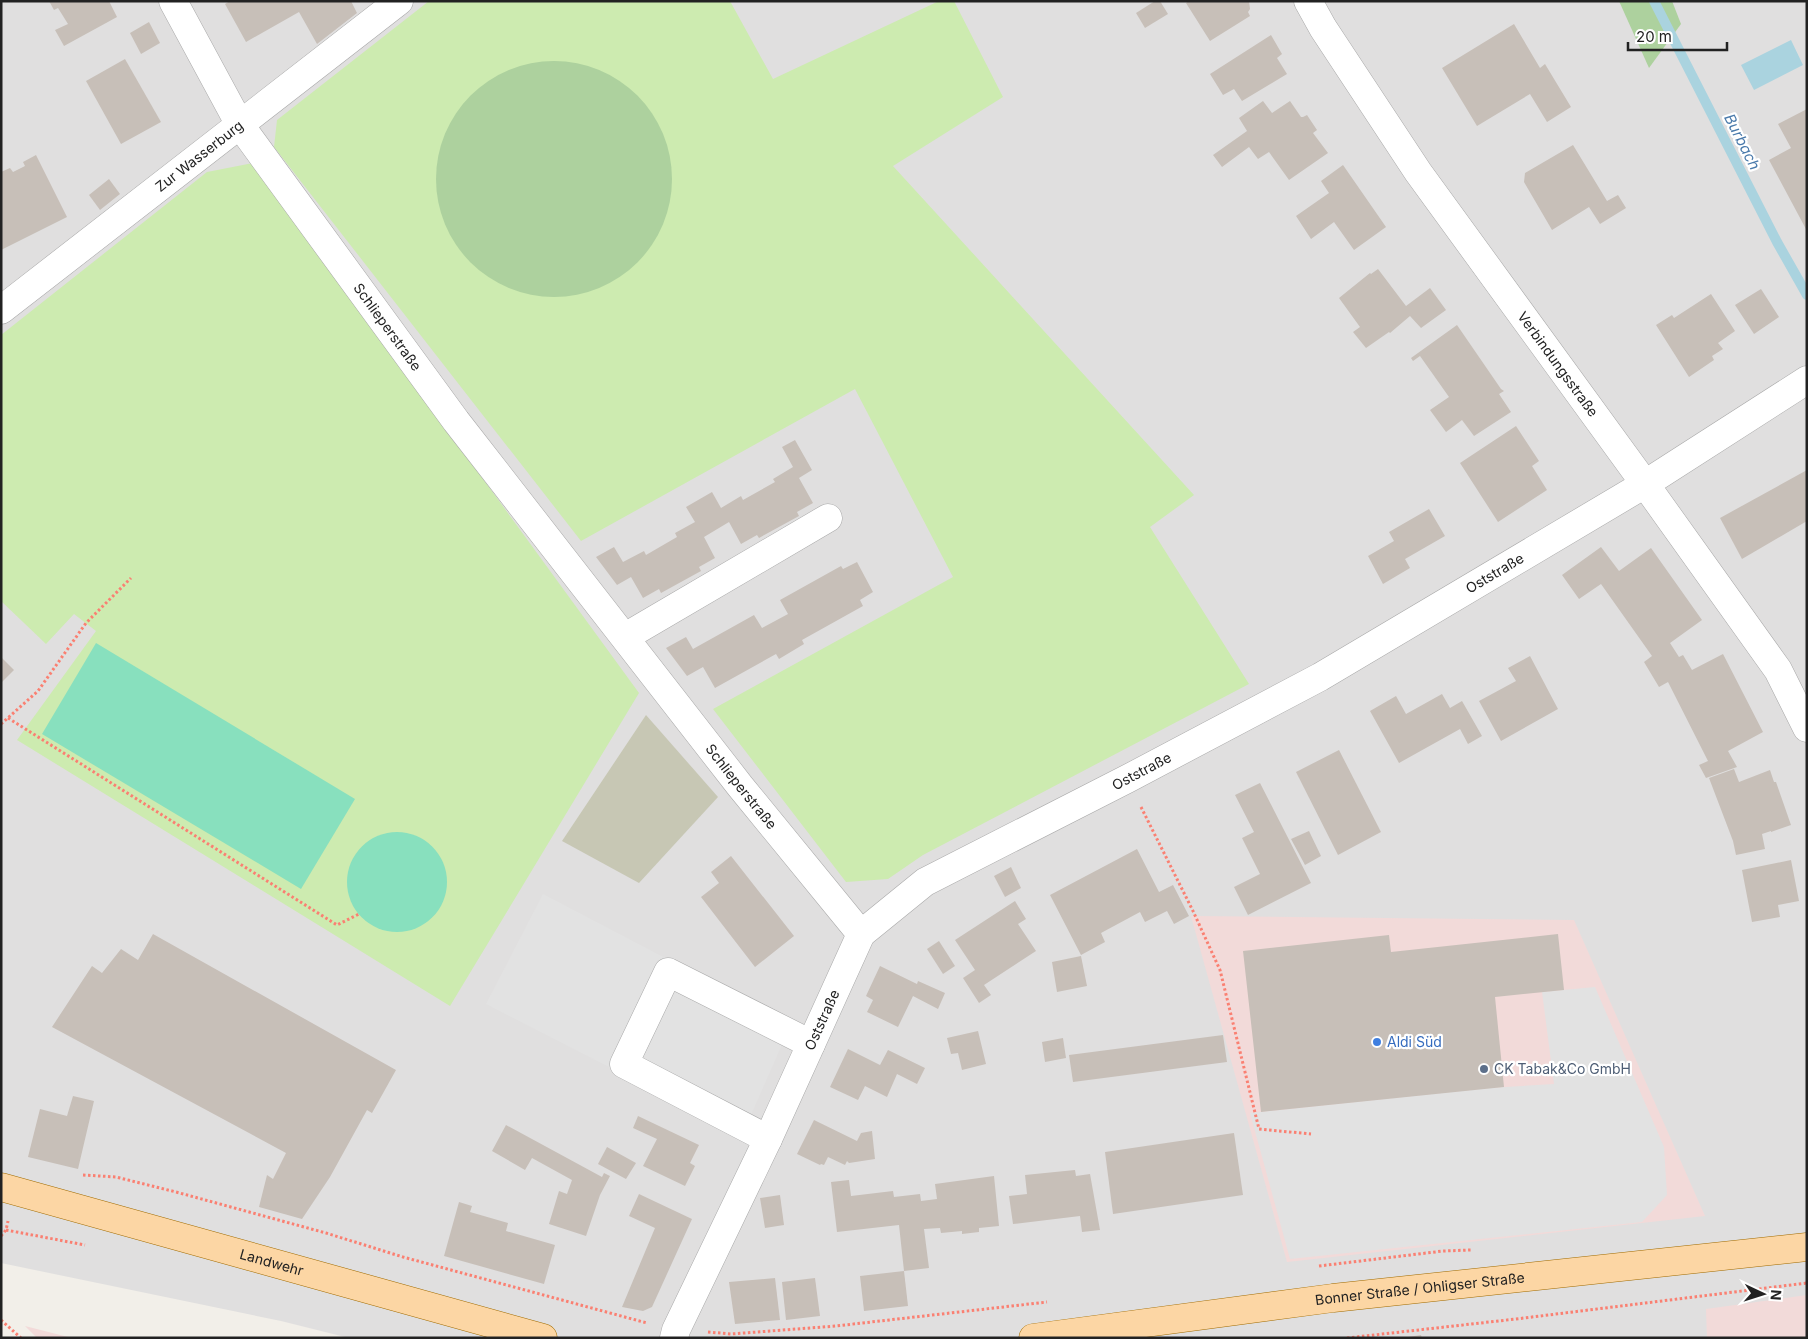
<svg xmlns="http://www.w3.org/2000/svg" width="1808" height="1339" viewBox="0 0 1808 1339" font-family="Inter,sans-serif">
  <rect width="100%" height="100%" fill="#f2efe9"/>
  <polygon fill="#e0dfdf" points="1,1 1807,1 1807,1338 349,1338 281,1321 1,1263"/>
  <g fill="#f2dad9">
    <polygon points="1191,916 1574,920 1705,1216 1287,1262"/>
    <polygon points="1807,1295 1807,1338 1707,1338 1706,1309"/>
    <polygon points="25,1326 72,1338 37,1338"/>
  </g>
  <polygon fill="#c7c7b4" points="646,715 718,797 639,883 562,841"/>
  <g fill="#cdebb0">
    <polygon points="429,1 730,1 773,79 939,1 954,1 1003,97 893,166 1194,495 1150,527 1249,684 923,855 888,879 846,882 713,709 953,577 855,389 581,541 274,147 277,120"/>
    <polygon points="253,163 639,693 450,1006 17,740 96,631 74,614 46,644 1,601 1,335 207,172"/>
  </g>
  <g fill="#add19e">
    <polygon points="1619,1 1672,1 1681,24 1649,68"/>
    <circle cx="554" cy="179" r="118"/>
  </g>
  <g fill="#88e0be">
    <polygon points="96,643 355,799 301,889 42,734"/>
    <circle cx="397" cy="882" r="50"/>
  </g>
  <g fill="#e2e2e2">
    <polygon points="543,894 791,1024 742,1135 486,1004"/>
    <polygon points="1595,987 1664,1147 1667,1195 1642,1222 1290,1259 1250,1113 1489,1088 1554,1084 1542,992"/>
  </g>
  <polygon fill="#aad3df" points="1791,40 1803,65 1754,90 1741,65"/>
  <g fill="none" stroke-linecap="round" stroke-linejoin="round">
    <polyline stroke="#aad3df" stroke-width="10" points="1654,1 1777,242 1807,295"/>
  </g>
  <g fill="#c7bfb8">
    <polygon points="49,1 109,1 117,17 64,46 55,30 68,24 58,8 54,10"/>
    <polygon points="230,1 351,1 357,13 317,44 299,12 246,42 225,4"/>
    <polygon points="1155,1 1160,1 1168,14 1145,28 1136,13"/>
    <polygon points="1189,1 1249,1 1250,9 1248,12 1250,16 1210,41 1186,3"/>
    <polygon points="149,22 160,43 141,54 130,33"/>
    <polygon points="1514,24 1540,68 1545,64 1571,107 1547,122 1530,94 1477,126 1442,68"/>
    <polygon points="1271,35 1282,54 1277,58 1287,74 1242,101 1234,89 1223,95 1210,74"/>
    <polygon points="125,59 161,122 121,144 86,81"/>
    <polygon points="1263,101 1272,113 1290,101 1301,117 1303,117 1307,115 1317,130 1313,133 1328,153 1289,180 1269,152 1258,159 1249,147 1222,167 1213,155 1247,131 1239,118"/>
    <polygon points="1807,109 1807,231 1769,160 1791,148 1778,124"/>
    <polygon points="1573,145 1607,201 1618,195 1626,208 1600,224 1589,207 1552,230 1524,182 1525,173"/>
    <polygon points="36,155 67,217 1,250 1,172 10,168 13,172 25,166 23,162"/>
    <polygon points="1343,165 1386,227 1354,250 1334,222 1311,239 1296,216 1329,193 1321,181"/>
    <polygon points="109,179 120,194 100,210 89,195"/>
    <polygon points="1378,269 1406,306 1430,288 1446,310 1421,328 1410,316 1390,333 1389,332 1366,348 1353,332 1360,327 1339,298 1370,273 1371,274"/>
    <polygon points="1761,289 1779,317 1754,334 1735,305"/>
    <polygon points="1711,294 1735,331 1718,343 1723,349 1712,356 1714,360 1689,377 1656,325 1672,315 1674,318"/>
    <polygon points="1457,325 1501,389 1504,391 1499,394 1511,412 1474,436 1462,420 1446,432 1430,410 1449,397 1420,356 1413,361 1411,358"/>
    <polygon points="1516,426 1539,461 1532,466 1547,490 1498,522 1460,463"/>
    <polygon points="795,440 812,470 799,478 813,503 797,512 799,516 759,538 757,535 741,544 729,522 704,537 715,558 699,567 701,571 661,593 659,589 643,598 631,577 617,585 596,557 614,547 623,562 644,551 646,555 677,537 675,533 695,522 686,507 712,492 721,508 741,496 743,500 775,482 773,479 793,467 782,447"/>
    <polygon points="1807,470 1807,521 1742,559 1720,518"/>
    <polygon points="1429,509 1445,536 1405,559 1410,568 1383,584 1368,556 1394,541 1389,532"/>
    <polygon points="1601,547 1619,571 1651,548 1702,620 1670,643 1679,657 1683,655 1692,670 1723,654 1763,732 1728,751 1737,767 1706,778 1699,765 1708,761 1668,682 1659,687 1644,662 1652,656 1601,584 1579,599 1562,575"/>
    <polygon points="857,562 873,592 860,600 863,606 802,640 804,644 779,659 776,654 715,688 703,667 687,676 666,648 686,637 693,649 754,615 762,628 788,614 780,600 841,566 843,569"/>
    <polygon points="1530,656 1558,709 1501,741 1479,701 1516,681 1508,668"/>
    <polygon points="1,657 14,670 1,683"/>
    <polygon points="1442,694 1450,708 1462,701 1482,736 1468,744 1460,729 1399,763 1370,711 1396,696 1406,714"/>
    <polygon points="1339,750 1381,832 1338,855 1296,772"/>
    <polygon points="1734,769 1739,782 1770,770 1774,782 1776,782 1791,825 1771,832 1771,831 1762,834 1765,849 1736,855 1733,841 1709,778"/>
    <polygon points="1260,783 1311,883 1248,915 1234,887 1260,874 1242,838 1254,832 1235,795"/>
    <polygon points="1309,831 1321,856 1305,865 1291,839"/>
    <polygon points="1137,849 1159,892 1173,885 1189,916 1174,924 1167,911 1145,922 1140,912 1101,933 1105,942 1081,955 1050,895"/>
    <polygon points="731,856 794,936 755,967 701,897 719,883 711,872"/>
    <polygon points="1791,860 1799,901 1778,905 1780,917 1752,922 1742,870"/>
    <polygon points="1011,867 1021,888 1005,897 994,876"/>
    <polygon points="1015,901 1026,919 1018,924 1036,951 984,985 991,995 979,1003 963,978 975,970 955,940"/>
    <polygon points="153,934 396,1070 372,1113 367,1110 330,1177 302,1219 259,1207 267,1175 273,1179 286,1153 52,1027 92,966 102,973 121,949 138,960"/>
    <polygon points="1558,934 1564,990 1495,997 1504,1087 1261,1112 1243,951 1389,935 1391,952"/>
    <polygon points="939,941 955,966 943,974 927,949"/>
    <polygon points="1081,956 1087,986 1057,992 1052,962"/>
    <polygon points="880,966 917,984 918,981 945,993 938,1009 913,996 898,1027 867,1012 873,1000 866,996"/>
    <polygon points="978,1031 986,1064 962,1070 958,1053 951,1054 947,1038"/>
    <polygon points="1223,1035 1227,1062 1073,1082 1069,1055"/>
    <polygon points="1063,1038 1066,1058 1045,1062 1042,1042"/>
    <polygon points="848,1049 880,1065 888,1050 925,1068 917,1084 897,1074 887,1097 865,1086 858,1100 830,1087"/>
    <polygon points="73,1096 94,1101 78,1169 28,1157 40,1109 67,1116"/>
    <polygon points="638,1116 699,1145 690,1163 695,1166 685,1186 643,1166 657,1139 633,1128"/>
    <polygon points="814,1120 857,1141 861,1133 872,1131 875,1159 849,1163 847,1161 845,1165 828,1157 824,1165 821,1164 820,1165 797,1154"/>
    <polygon points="506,1125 602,1177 604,1173 610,1176 600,1195 586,1236 549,1224 559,1191 567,1194 572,1180 532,1158 525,1170 492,1151"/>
    <polygon points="1234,1133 1243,1195 1113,1214 1105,1152"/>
    <polygon points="607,1147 636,1163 626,1179 598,1164"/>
    <polygon points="1075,1170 1076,1176 1090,1174 1100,1230 1082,1232 1080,1216 1013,1224 1009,1196 1027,1194 1025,1175"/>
    <polygon points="994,1176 999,1226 979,1228 979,1232 962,1234 962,1231 941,1233 940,1228 924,1229 929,1268 904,1271 899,1225 837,1232 831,1182 849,1180 851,1196 893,1191 894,1197 920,1194 921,1201 937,1199 935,1184"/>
    <polygon points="639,1194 692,1219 652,1307 643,1311 622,1307 655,1228 629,1216"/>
    <polygon points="780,1195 784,1225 765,1228 760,1198"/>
    <polygon points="459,1202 472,1206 470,1212 508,1223 506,1231 555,1245 544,1284 444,1256"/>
    <polygon points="904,1271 908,1306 864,1311 860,1276"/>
    <polygon points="775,1278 780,1320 735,1324 729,1282"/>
    <polygon points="815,1278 820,1316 786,1320 782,1282"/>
    <polygon points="1421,1335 1422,1338 1408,1338 1408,1337"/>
  </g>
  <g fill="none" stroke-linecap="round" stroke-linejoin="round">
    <defs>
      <g id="minor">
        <path id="s1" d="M173 1 240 125 456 421 740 786 861 934"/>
        <path id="s2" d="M1308 1 1323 28 1418 172 1645 484 1778 670 1807 728"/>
        <path id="s3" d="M1 310 399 1"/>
        <polyline points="625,637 828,518"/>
        <polyline points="768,1139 624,1064 668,972 811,1044"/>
        <path id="s4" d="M674 1338 676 1330 768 1139 861 934 925 882 1127 779 1320 677 1645 484 1807 380"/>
      </g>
      <g id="major">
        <path id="s5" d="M1 1187 543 1338"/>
        <path id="s6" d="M1033 1338 1333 1298 1807 1247"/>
      </g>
    </defs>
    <use href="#minor" stroke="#a9a9a9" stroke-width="29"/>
    <use href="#major" stroke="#a06b00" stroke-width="29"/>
    <g stroke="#fa8072" stroke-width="3" stroke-dasharray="2.5 2.5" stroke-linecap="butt">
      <polyline points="8,718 337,925 359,914"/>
      <polyline points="1,724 38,691 86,623 131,578"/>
      <polyline points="1141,807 1193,911 1220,970 1259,1129 1311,1134"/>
      <polyline points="83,1175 116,1177 176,1192 326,1233 403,1257 647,1323"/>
      <polyline points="6,1230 85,1245"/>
      <polyline points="1,1236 6,1230 8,1221"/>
      <polyline points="1319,1266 1443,1251 1471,1250"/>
      <polyline points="1,1320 21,1338"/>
      <polyline points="708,1332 731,1334 836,1326 1047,1302"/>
      <polyline points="1347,1338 1516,1319 1807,1283"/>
    </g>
    <use href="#minor" stroke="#fff" stroke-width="28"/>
    <use href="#major" stroke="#fcd6a4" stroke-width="28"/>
  </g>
  <circle fill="#3f7fe0" stroke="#fff" stroke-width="2" cx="1377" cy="1042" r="5"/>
  <circle fill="#5c6f8a" stroke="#fff" stroke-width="2" cx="1484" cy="1069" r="5"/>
  <g text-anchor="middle" stroke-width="4.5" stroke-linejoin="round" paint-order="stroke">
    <g font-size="14" fill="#222" stroke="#fff">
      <text dy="5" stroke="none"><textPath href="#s3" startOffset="251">Zur Wasserburg</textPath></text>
      <text dy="5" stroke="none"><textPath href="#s1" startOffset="391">Schlieperstraße</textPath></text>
      <text dy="5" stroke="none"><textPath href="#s2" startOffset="441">Verbindungsstraße</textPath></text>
      <text dy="5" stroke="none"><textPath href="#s4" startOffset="1176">Oststraße</textPath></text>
      <text dy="5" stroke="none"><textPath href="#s4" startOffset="771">Oststraße</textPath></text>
      <text dy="5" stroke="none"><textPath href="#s1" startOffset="971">Schlieperstraße</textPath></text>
      <text dy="5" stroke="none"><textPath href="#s4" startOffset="351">Oststraße</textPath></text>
      <text dy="5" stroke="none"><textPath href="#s5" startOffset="281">Landwehr</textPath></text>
      <text dy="5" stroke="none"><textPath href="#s6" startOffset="390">Bonner Straße / Ohligser Straße</textPath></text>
    </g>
    <g font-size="14" fill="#366cbe" stroke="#fff" text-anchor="start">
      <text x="1387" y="1047">Aldi Süd</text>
    </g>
    <g font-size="14" fill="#4e5e75" stroke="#fff" text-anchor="start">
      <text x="1494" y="1074">CK Tabak&amp;Co GmbH</text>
    </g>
    <g font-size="15" font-style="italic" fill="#4a7aab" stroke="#fff">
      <text transform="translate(1742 142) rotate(63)" y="5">Burbach</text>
    </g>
  </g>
  <rect width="1808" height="1339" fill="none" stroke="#222222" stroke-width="5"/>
  <g transform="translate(1763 1294) rotate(94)" stroke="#ffffff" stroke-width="4" paint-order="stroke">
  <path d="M0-4L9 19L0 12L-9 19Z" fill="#222222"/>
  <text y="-8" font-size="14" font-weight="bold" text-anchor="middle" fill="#222222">N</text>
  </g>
  <path d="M1628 42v8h99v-8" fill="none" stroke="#222222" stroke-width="2.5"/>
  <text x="1636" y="42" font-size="15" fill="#222222" stroke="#ffffff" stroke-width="4" paint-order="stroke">20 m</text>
</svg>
